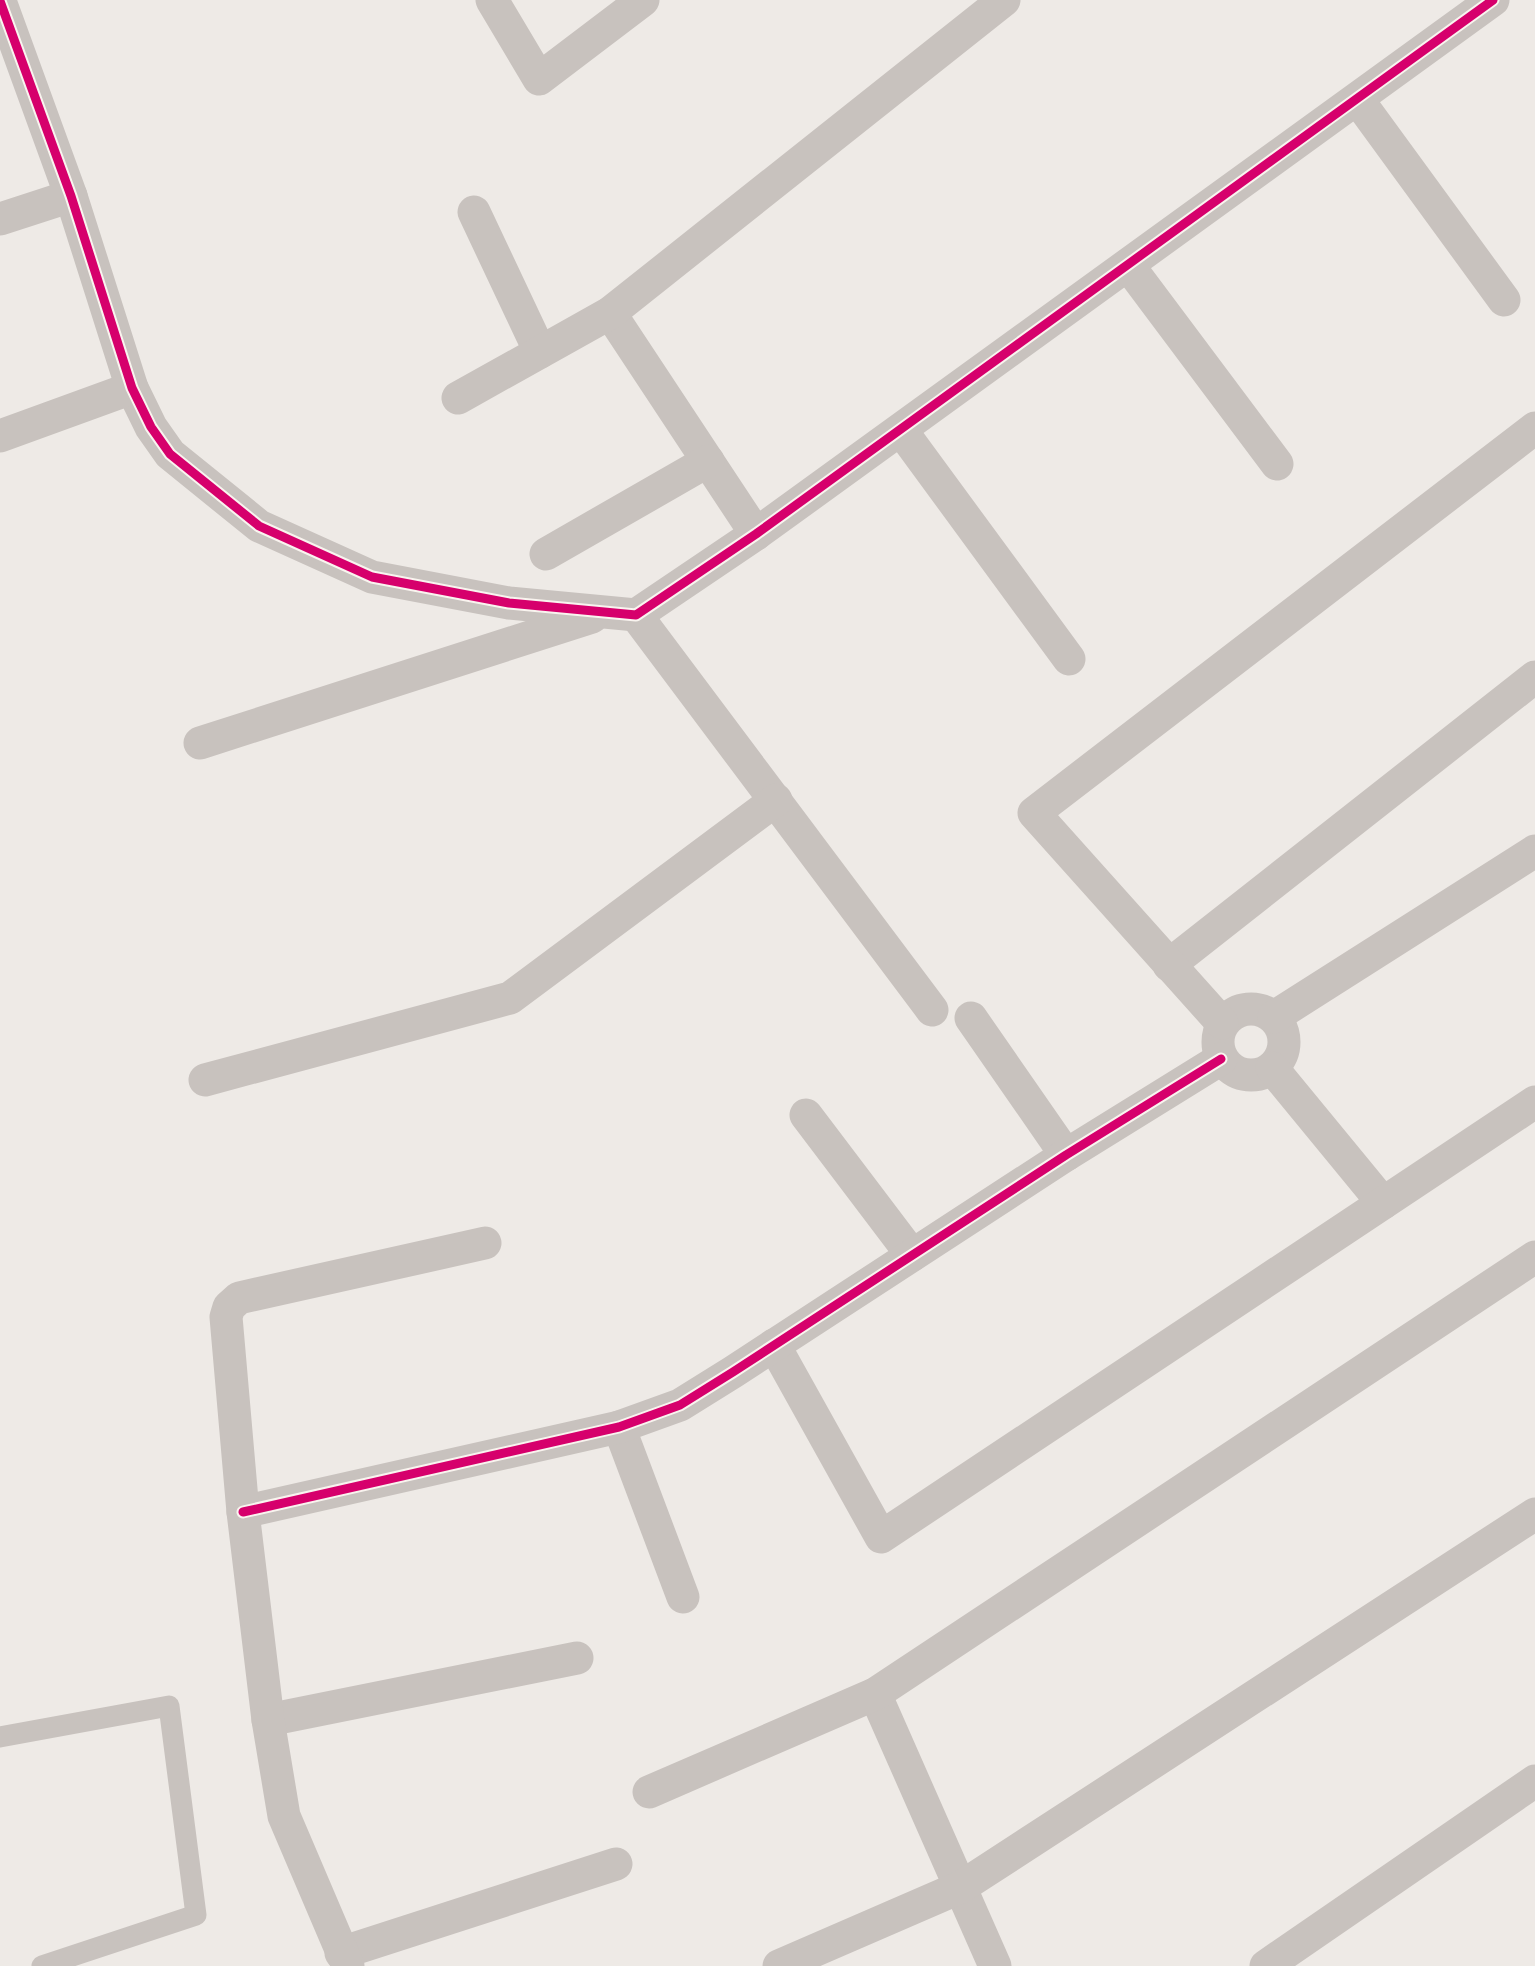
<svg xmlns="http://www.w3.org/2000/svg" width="1535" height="1966" viewBox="0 0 1535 1966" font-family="Poppins,sans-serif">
  <rect width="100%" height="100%" fill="#eeeae6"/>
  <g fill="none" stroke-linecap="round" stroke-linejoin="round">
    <polyline stroke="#c8c2be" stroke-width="21" points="0,1737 169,1706 196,1915 42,1966"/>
    <g stroke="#c8c2be" stroke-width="33">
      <polyline points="492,0 539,79 643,0"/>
      <polyline points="0,1 71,196 132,388 151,427 170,454 259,526 372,577 509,603 636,615 756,534 1493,0"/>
      <polyline points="1358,100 1504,300"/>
      <polyline points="474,212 540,352"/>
      <polyline points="0,219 71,196"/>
      <polyline points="1128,265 1277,464"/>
      <polyline points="610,313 756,534"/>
      <polyline points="458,398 610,313 1004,0"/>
      <polyline points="901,430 1069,659"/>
      <polyline points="0,436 132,388"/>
      <polyline points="546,554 708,461"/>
      <polyline points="636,615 932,1010"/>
      <polyline points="200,743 592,617"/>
      <polyline points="1169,965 1535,677"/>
      <circle cx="1251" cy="1042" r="33"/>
      <polyline points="1274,1017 1535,851"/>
      <polyline points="971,1018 1066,1155"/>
      <polyline points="1222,1023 1034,813 1535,428"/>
      <polyline points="1272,1068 1383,1203"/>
      <polyline points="205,1080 510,998 776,800"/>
      <polyline points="806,1115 912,1255"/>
      <polyline points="774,1345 881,1537 1535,1102"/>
      <polyline points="619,1427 683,1597"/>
      <polyline points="243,1512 619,1427 680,1405 733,1372 1066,1155 1221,1059"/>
      <polyline points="875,1694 995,1966"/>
      <polyline points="268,1720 577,1658"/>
      <polyline points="649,1792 875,1694 1535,1257"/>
      <polyline points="341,1953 616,1864"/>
      <polyline points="348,1966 284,1816 268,1720 243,1512 226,1317 229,1307 239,1298 485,1243"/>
      <polyline points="779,1966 961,1887 1535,1514"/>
      <polyline points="1266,1966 1535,1781"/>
    </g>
    <defs>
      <g id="cycleway">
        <polyline points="0,1 71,196 132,388 151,427 170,454 259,526 372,577 509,603 636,615 756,534 1493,0"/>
        <polyline points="243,1512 619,1427 680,1405 733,1372 1066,1155 1221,1059"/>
      </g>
    </defs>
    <use href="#cycleway" stroke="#f9f4ef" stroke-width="13"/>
    <use href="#cycleway" stroke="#d6006c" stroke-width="9"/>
  </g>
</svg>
